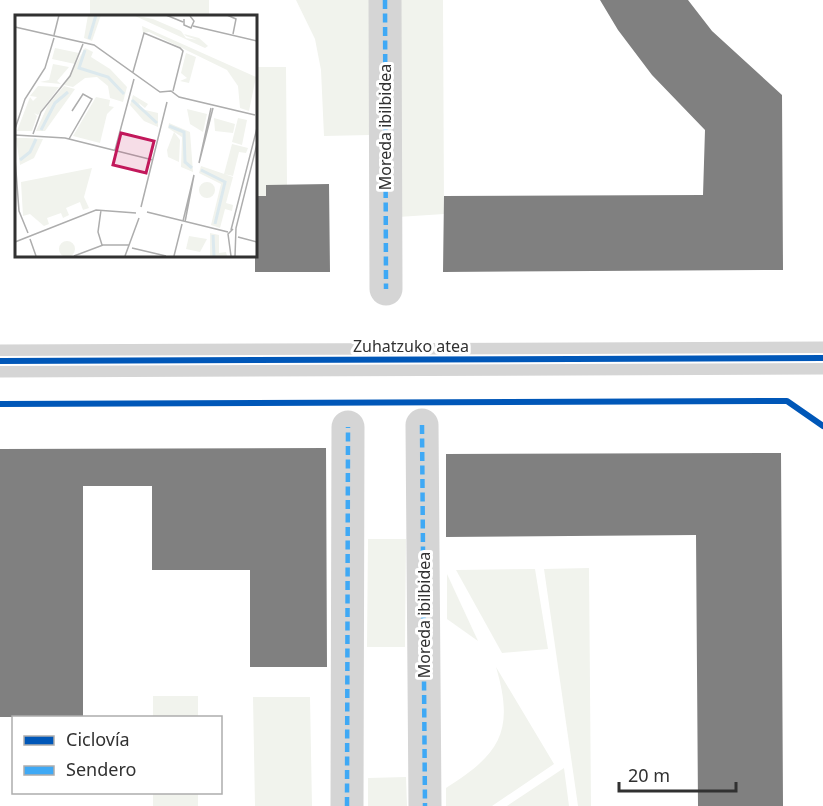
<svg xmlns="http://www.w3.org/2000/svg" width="823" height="806" viewBox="0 0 823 806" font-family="'Noto Sans',sans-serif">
  <rect width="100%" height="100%" fill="#fff"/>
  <g fill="#f1f3ed">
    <rect x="90" y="0" width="119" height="16"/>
    <polygon points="296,0 371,0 370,135 324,136 321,70 315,39"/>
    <polygon points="397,0 443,0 444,214 398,217"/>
    <polygon points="255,67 286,67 287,185 266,185 266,196 255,196"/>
    <polygon points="368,539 406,539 405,647 367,647"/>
    <polygon points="589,568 591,806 578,806 544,569"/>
    <polygon points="535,569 548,649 502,653 456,570"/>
    <polygon points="447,574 478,641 447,619"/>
    <path d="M496 667 554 764 492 806H446V788C500 754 515 731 496 667Z"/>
    <rect x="153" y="696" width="45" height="21"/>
    <polygon points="253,697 310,697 312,806 255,806"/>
    <polygon points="564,768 569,806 507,806"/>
    <polygon points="406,777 407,806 368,806 368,778"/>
    <rect x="153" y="793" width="45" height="13"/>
  </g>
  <g fill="#808080">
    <polygon points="600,0 688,0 712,31 782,95 783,270 443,272 444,196 703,195 705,130 652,75 618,30"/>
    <polygon points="329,184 330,272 255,272 255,196 266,196 266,185"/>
    <polygon points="326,448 327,667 250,667 250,570 152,570 152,486 83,486 83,717 0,717 0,449"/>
    <polygon points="781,453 783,806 698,806 696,535 446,537 446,454"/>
  </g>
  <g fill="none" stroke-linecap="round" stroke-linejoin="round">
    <g stroke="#d5d5d5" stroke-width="33">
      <polyline points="385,0 386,289"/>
      <polyline points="0,361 823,358"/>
      <polyline points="422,425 425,806"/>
      <polyline points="347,806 348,427"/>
    </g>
    <g stroke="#3fa9f5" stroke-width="4.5" stroke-dasharray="9 4.5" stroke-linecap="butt">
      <polyline points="385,0 386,289"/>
      <polyline points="422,425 425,806"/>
      <polyline points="347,806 348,427"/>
    </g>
    <defs>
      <g id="cycleway">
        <polyline points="0,361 823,358"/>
        <polyline points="0,404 787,401 823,426"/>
      </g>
    </defs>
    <use href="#cycleway" stroke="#fff" stroke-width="10"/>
    <use href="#cycleway" stroke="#0057b8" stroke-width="6"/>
  </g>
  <g text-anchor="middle" stroke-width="6" stroke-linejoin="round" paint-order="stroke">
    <g font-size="16" fill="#313131" stroke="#fff">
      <text transform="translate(385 127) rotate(-90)" y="6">Moreda ibilbidea</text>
      <text x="411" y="352">Zuhatzuko atea</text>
      <text transform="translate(424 615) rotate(-90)" y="6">Moreda ibilbidea</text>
    </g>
  </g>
  <g transform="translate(15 15)">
    <rect width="242" height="242" fill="#fff"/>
    <path d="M73 0H86L77 26 69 23ZM118 0 138 4 166 16 171 23 182 25 171 21 169 19 184 23 193 31 190 33ZM127 11 241 62 234 96 225 93 223 71 212 55 134 17 128 18ZM40 33 64 38 60 49 37 44ZM70 33 78 37 76 42 95 54 112 72 108 87 95 83 93 71 82 62 70 63 58 72 49 70ZM171 38 181 42 174 68 165 66 172 63 166 58ZM38 49 54 52 42 66 46 69 25 67 34 65ZM23 71 44 72 23 100 19 98 22 101 17 116H2L15 82 18 86 22 82 15 81ZM49 71 60 74 30 116H21L33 90ZM118 80 133 89 130 93 124 88 126 94 143 98V112L129 106 115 90ZM81 82 95 85 94 91 99 92 92 99 85 128 58 121ZM172 94 192 99 188 117 175 109ZM199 103 220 109 218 118 200 116ZM223 103 232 105 227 130 217 127ZM154 108 175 117 178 157 166 152 167 122 153 113ZM159 117 165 125 164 147 153 142 152 135ZM1 123H11L28 124 19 143 5 150ZM217 129 233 133 231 138 224 137 218 161 209 159ZM186 151 218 162 211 188 218 190 217 196 210 194 205 213 196 210 206 169 184 158ZM77 153 69 182 74 193 68 195 65 187 51 193 54 200 48 203 46 198 32 203 34 209 29 211 15 199 8 201 6 167ZM184 175a8 8 0 1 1 16 0a8 8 0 1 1-16 0ZM195 218 204 220V238L211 237 212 241H195ZM174 221 192 224 185 237 171 234ZM44 234a8 8 0 1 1 16 0a8 8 0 1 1-16 0Z" fill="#f1f3ed"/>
    <path fill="none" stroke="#dce9ee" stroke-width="3" d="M74 24 81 0M70 35 64 53 93 62 109 79M117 85 142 108M154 111 169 117 170 147 177 153M26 115 40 88 53 77M5 145 15 137 21 124M186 155 210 167 200 209M198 220 199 241"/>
    <path fill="none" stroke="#adadad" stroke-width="1.5" d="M151 0 168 7M212 0 221 4 218 19M169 4V10L176 13 179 6 175 1M178 11 242 26M0 12 79 30 145 77 156 76 164 82 240 100M39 20 44 0M118 57 129 18 165 33 168 36 158 76M196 93 184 148 198 93M0 114 10 84 30 53 39 23M18 119 26 97 55 61 68 29M0 120 50 123 138 145M54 124 77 84 68 79 57 96M100 135 119 64M0 143 4 196 13 218M126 192 152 87M86 195 83 217 87 230M132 197 213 217M168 206 179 160 170 207M216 215 242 113M223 222 242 227M15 224 21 241M0 227 81 195 121 198M117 233 151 241M59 241 88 230H114M110 241 124 203M159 241 167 209M216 241 213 219 218 214M220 241 221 213 242 129"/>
    <path fill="#c2185b" fill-opacity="0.15" stroke="#c2185b" stroke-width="3" d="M106 118 139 126 131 158 98 150Z"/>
    <rect width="242" height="242" fill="none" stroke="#313131" stroke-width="3"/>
  </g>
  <rect x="12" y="716" width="210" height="78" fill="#ffffff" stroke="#adadad" stroke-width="1.5"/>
  <rect x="24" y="736" width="30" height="9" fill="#0057b8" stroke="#adadad" stroke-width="1.5"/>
  <text x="66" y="746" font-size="18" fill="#313131">Ciclovía</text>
  <rect x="24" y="766" width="30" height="9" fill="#3fa9f5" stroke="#adadad" stroke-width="1.5"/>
  <text x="66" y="776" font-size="18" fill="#313131">Sendero</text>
  <path d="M619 782v9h117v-9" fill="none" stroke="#313131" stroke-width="3"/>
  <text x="628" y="782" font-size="18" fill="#313131" stroke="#ffffff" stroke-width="4.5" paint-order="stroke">20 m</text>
</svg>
